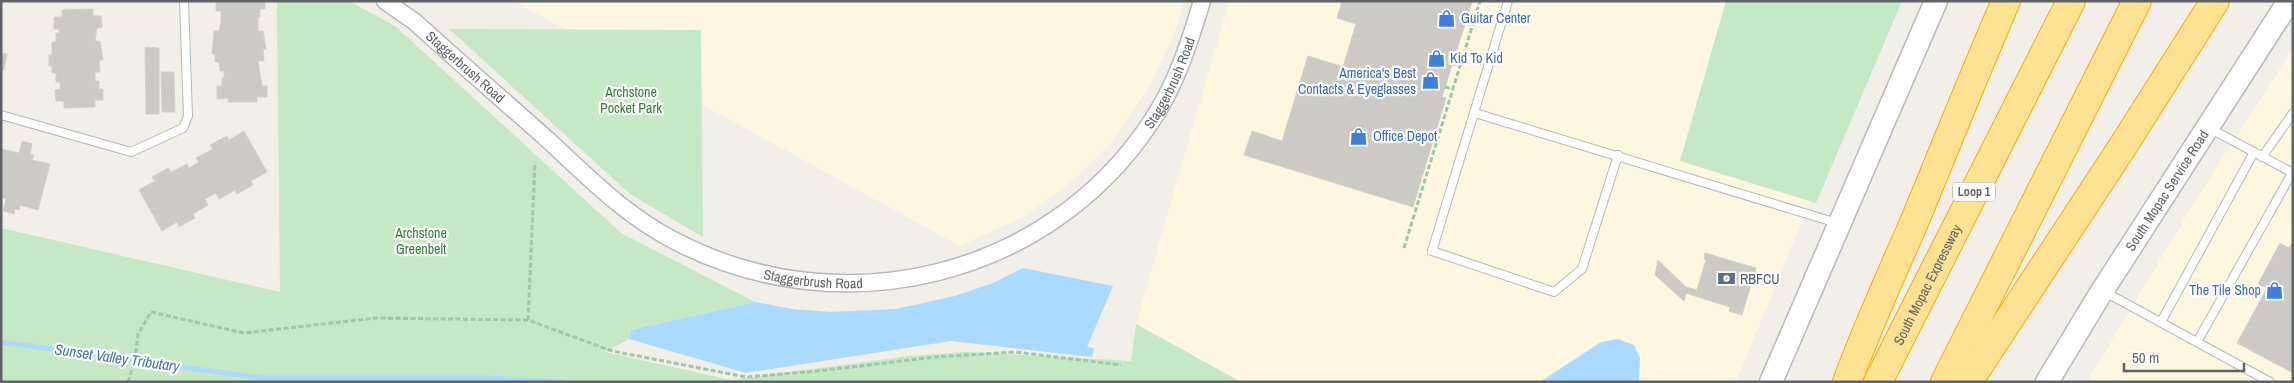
<svg xmlns="http://www.w3.org/2000/svg" width="2294" height="383" viewBox="0 0 2294 383" font-family="'Archivo Narrow',sans-serif">
  <rect width="100%" height="100%" fill="#f1efe8"/>
  <g fill="#fef7e0">
    <polygon points="513,1 1184,1 1174,35 1148,89 1112,142 1071,182 1025,216 960,246"/>
    <polygon points="1229,1 1893,1 1736,382 1241,382 1136,324"/>
    <polygon points="2293,48 2293,382 2087,382 2200,193"/>
  </g>
  <g fill="#c5e8c5">
    <polygon points="277,1 349,1 395,26 621,233 755,302 631,330 629,339 605,352 731,380 909,356 966,352 1131,361 1136,324 1241,382 1,382 1,228 280,292"/>
    <polygon points="1726,1 1902,1 1816,203 1680,161"/>
    <polygon points="449,29 701,30 703,237 630,194"/>
  </g>
  <g fill="#aadaff">
    <polygon points="1023,268 1113,286 1087,347 1094,348 1092,357 951,341 746,373 629,339 631,330 755,302 792,309 830,312 896,309 955,296 993,283"/>
    <polygon points="1618,339 1634,345 1640,358 1639,382 1540,382 1601,342"/>
  </g>
  <g fill="none" stroke-linecap="round" stroke-linejoin="round">
    <polyline stroke="#aadaff" stroke-width="5" points="1,342 261,378 486,378 562,382"/>
  </g>
  <g fill="#cccac5" stroke="#d6d1c6">
    <polygon points="216,1 265,1 265,9 260,9 260,17 258,17 258,31 263,31 266,49 263,49 264,61 258,61 262,86 267,86 267,97 257,97 257,102 228,102 228,98 217,99 217,86 222,86 222,78 224,78 224,71 220,71 219,62 215,62 215,54 212,54 214,31 219,31 221,22 221,11 216,11"/>
    <polygon points="1342,1 1472,2 1442,97 1343,67 1356,24 1337,18"/>
    <polygon points="93,9 93,16 101,16 102,27 97,28 95,41 100,41 103,60 99,60 100,72 95,72 95,81 99,81 99,89 103,89 103,100 95,100 95,107 64,108 64,101 56,101 55,90 60,89 60,82 56,82 56,73 52,73 52,66 49,66 49,55 52,55 52,42 56,42 56,33 59,33 59,29 54,29 54,17 62,17 62,10"/>
    <polygon points="145,47 159,48 159,114 146,114"/>
    <polygon points="1,53 7,54 4,70 1,70"/>
    <polygon points="1308,56 1446,98 1413,207 1244,155 1252,131 1282,141"/>
    <polygon points="161,72 174,72 175,112 162,112"/>
    <polygon points="244,131 267,172 251,181 253,185 237,194 235,190 219,199 216,193 205,199 208,205 193,214 195,218 179,227 177,222 162,231 139,190 155,181 152,177 168,168 171,172 187,164 189,168 199,162 196,158 213,149 210,145 227,136 229,140"/>
    <polygon points="22,141 32,144 30,154 34,155 32,160 50,164 38,210 20,205 19,210 15,209 14,214 3,211 6,199 1,197 1,149 19,153"/>
    <polygon points="2293,242 2293,373 2237,343 2267,288 2258,284 2280,243 2289,248"/>
    <polygon points="1705,253 1756,268 1742,315 1729,311 1730,307 1695,296 1706,260 1704,259"/>
    <polygon points="1658,260 1686,287 1697,290 1695,296 1686,293 1684,301 1655,275"/>
  </g>
  <g fill="none" stroke-linecap="round" stroke-linejoin="round">
    <defs>
      <g id="lane">
        <polyline points="1508,1 1432,251 1554,292 1582,269 1618,155"/>
        <polyline points="1475,113 1837,223"/>
        <polyline points="1,115 131,152 183,128 188,116 184,1"/>
        <polyline points="2209,128 2293,173"/>
        <polyline points="2262,157 2293,113"/>
        <polyline points="2105,292 2270,382"/>
        <polyline points="2161,322 2254,152"/>
        <polyline points="2197,342 2292,173"/>
      </g>
      <g id="street">
        <path id="s1" d="M385 1 415 22C459 62 504 101 548 140 588 177 626 216 675 241 840 327 1047 279 1151 122 1176 85 1189 44 1202 1"/>
      </g>
      <g id="secondary">
        <polyline points="1771,382 1936,1"/>
        <path id="s2" d="M2047 382 2099 296 2289 1"/>
      </g>
      <g id="highway">
        <path d="M1847 382C1867 328 1890 277 1913 225 1944 150 1974 75 2006 1"/>
        <path id="s3" d="M1878 382 2071 1"/>
        <polyline points="1945,382 2137,1"/>
        <polyline points="1968,382 2123,146 2215,1"/>
      </g>
    </defs>
    <use href="#lane" stroke="#b5b8bc" stroke-width="10"/>
    <use href="#street" stroke="#b5b8bc" stroke-width="19"/>
    <use href="#secondary" stroke="#b6babf" stroke-width="25"/>
    <use href="#highway" stroke="#f9ab00" stroke-width="30"/>
    <g stroke="#9cc7a9" stroke-width="3" stroke-dasharray="5 2.5" stroke-linecap="butt">
      <polyline points="1465,23 1472,25"/>
      <polyline points="1452,63 1460,66"/>
      <polyline points="1445,87 1453,89"/>
      <polyline points="1404,248 1480,1"/>
      <polyline points="528,320 535,162"/>
      <polyline points="128,382 135,360 138,334 151,312 244,333 376,318 528,320 612,351 746,377 818,371 935,357 1015,352 1121,365"/>
    </g>
    <use href="#lane" stroke="#fff" stroke-width="8"/>
    <use href="#street" stroke="#fff" stroke-width="16"/>
    <use href="#secondary" stroke="#fff" stroke-width="22"/>
    <use href="#highway" stroke="#fde293" stroke-width="28"/>
  </g>
  <defs>
    <symbol id="shop-bare" viewBox="-9 -9 18 18"><path d="M-5-2.5h2.3a2.7 3.5 0 0 1 5.4 0H5L5.5 6h-11ZM-1.5-2.5h3a1.5 2.3 0 0 0-3 0Z" fill="#3f7fe0" stroke="#fff" stroke-width="2.5" paint-order="stroke"/></symbol>
    <symbol id="bank-bare" viewBox="-9 -9 18 18"><path d="M-6-4H6V4H-6ZM0-2.3a2.3 2.3 0 1 0 0 4.6a2.3 2.3 0 1 0 0-4.6Z" fill="#5c6f8a" stroke="#fff" stroke-width="2.5" paint-order="stroke"/></symbol>
  </defs>
  <g fill-rule="evenodd">
    <use href="#shop-bare" x="1434" y="6" width="25" height="25"/>
    <use href="#shop-bare" x="1424" y="46" width="25" height="25"/>
    <use href="#shop-bare" x="1418" y="68" width="25" height="25"/>
    <use href="#shop-bare" x="1346" y="124" width="25" height="25"/>
    <use href="#bank-bare" x="1714" y="266" width="25" height="25"/>
    <use href="#shop-bare" x="2262" y="278" width="25" height="25"/>
  </g>
  <g text-anchor="middle" stroke-width="4.5" stroke-linejoin="round" paint-order="stroke">
    <rect fill="#fff" stroke="#8f9295" stroke-width="1" x="1953" y="182.5" width="42" height="19" rx="4"/>
    <g font-size="12" font-weight="bold" fill="#5f6368">
      <text x="1974" y="196">Loop 1</text>
    </g>
    <g font-size="14" fill="#366cbe" stroke="#fff" text-anchor="start">
      <text x="1461" y="23">Guitar Center</text>
      <text x="1450" y="63">Kid To Kid</text>
      <text x="1416" y="78" text-anchor="end">America's Best<tspan x="1416" dy="16">Contacts &amp; Eyeglasses</tspan></text>
      <text x="1373" y="141">Office Depot</text>
      <text x="2261" y="295" text-anchor="end">The Tile Shop</text>
    </g>
    <g font-size="14" fill="#5f6368" stroke="#fff">
      <text dy="5" stroke="none"><textPath href="#s1" startOffset="104">Staggerbrush Road</textPath></text>
      <text dy="5" stroke="none"><textPath href="#s1" startOffset="958">Staggerbrush Road</textPath></text>
      <text dy="5" stroke="none"><textPath href="#s2" startOffset="226">South Mopac Service Road</textPath></text>
      <text dy="5" stroke="none"><textPath href="#s1" startOffset="522">Staggerbrush Road</textPath></text>
      <text dy="5" stroke="none"><textPath href="#s3" startOffset="109">South Mopac Expressway</textPath></text>
    </g>
    <g font-size="14" fill="#348238" stroke="#fff">
      <text x="631" y="97">Archstone<tspan x="631" dy="16">Pocket Park</tspan></text>
      <text x="421" y="238">Archstone<tspan x="421" dy="16">Greenbelt</tspan></text>
    </g>
    <g font-size="14" fill="#4e5e75" stroke="#fff" text-anchor="start">
      <text x="1740" y="284">RBFCU</text>
    </g>
    <g font-size="15" font-style="italic" fill="#4174aa" stroke="#fff">
      <text transform="translate(117 358) rotate(8)" y="5">Sunset Valley Tributary</text>
    </g>
  </g>
  <rect width="2294" height="383" fill="none" stroke="#5f6368" stroke-width="5"/>
  <path d="M2124 363v8h120v-8" fill="none" stroke="#5f6368" stroke-width="2.5"/>
  <text x="2132" y="363" font-size="15" fill="#5f6368" stroke="#ffffff" stroke-width="4" paint-order="stroke">50 m</text>
</svg>
